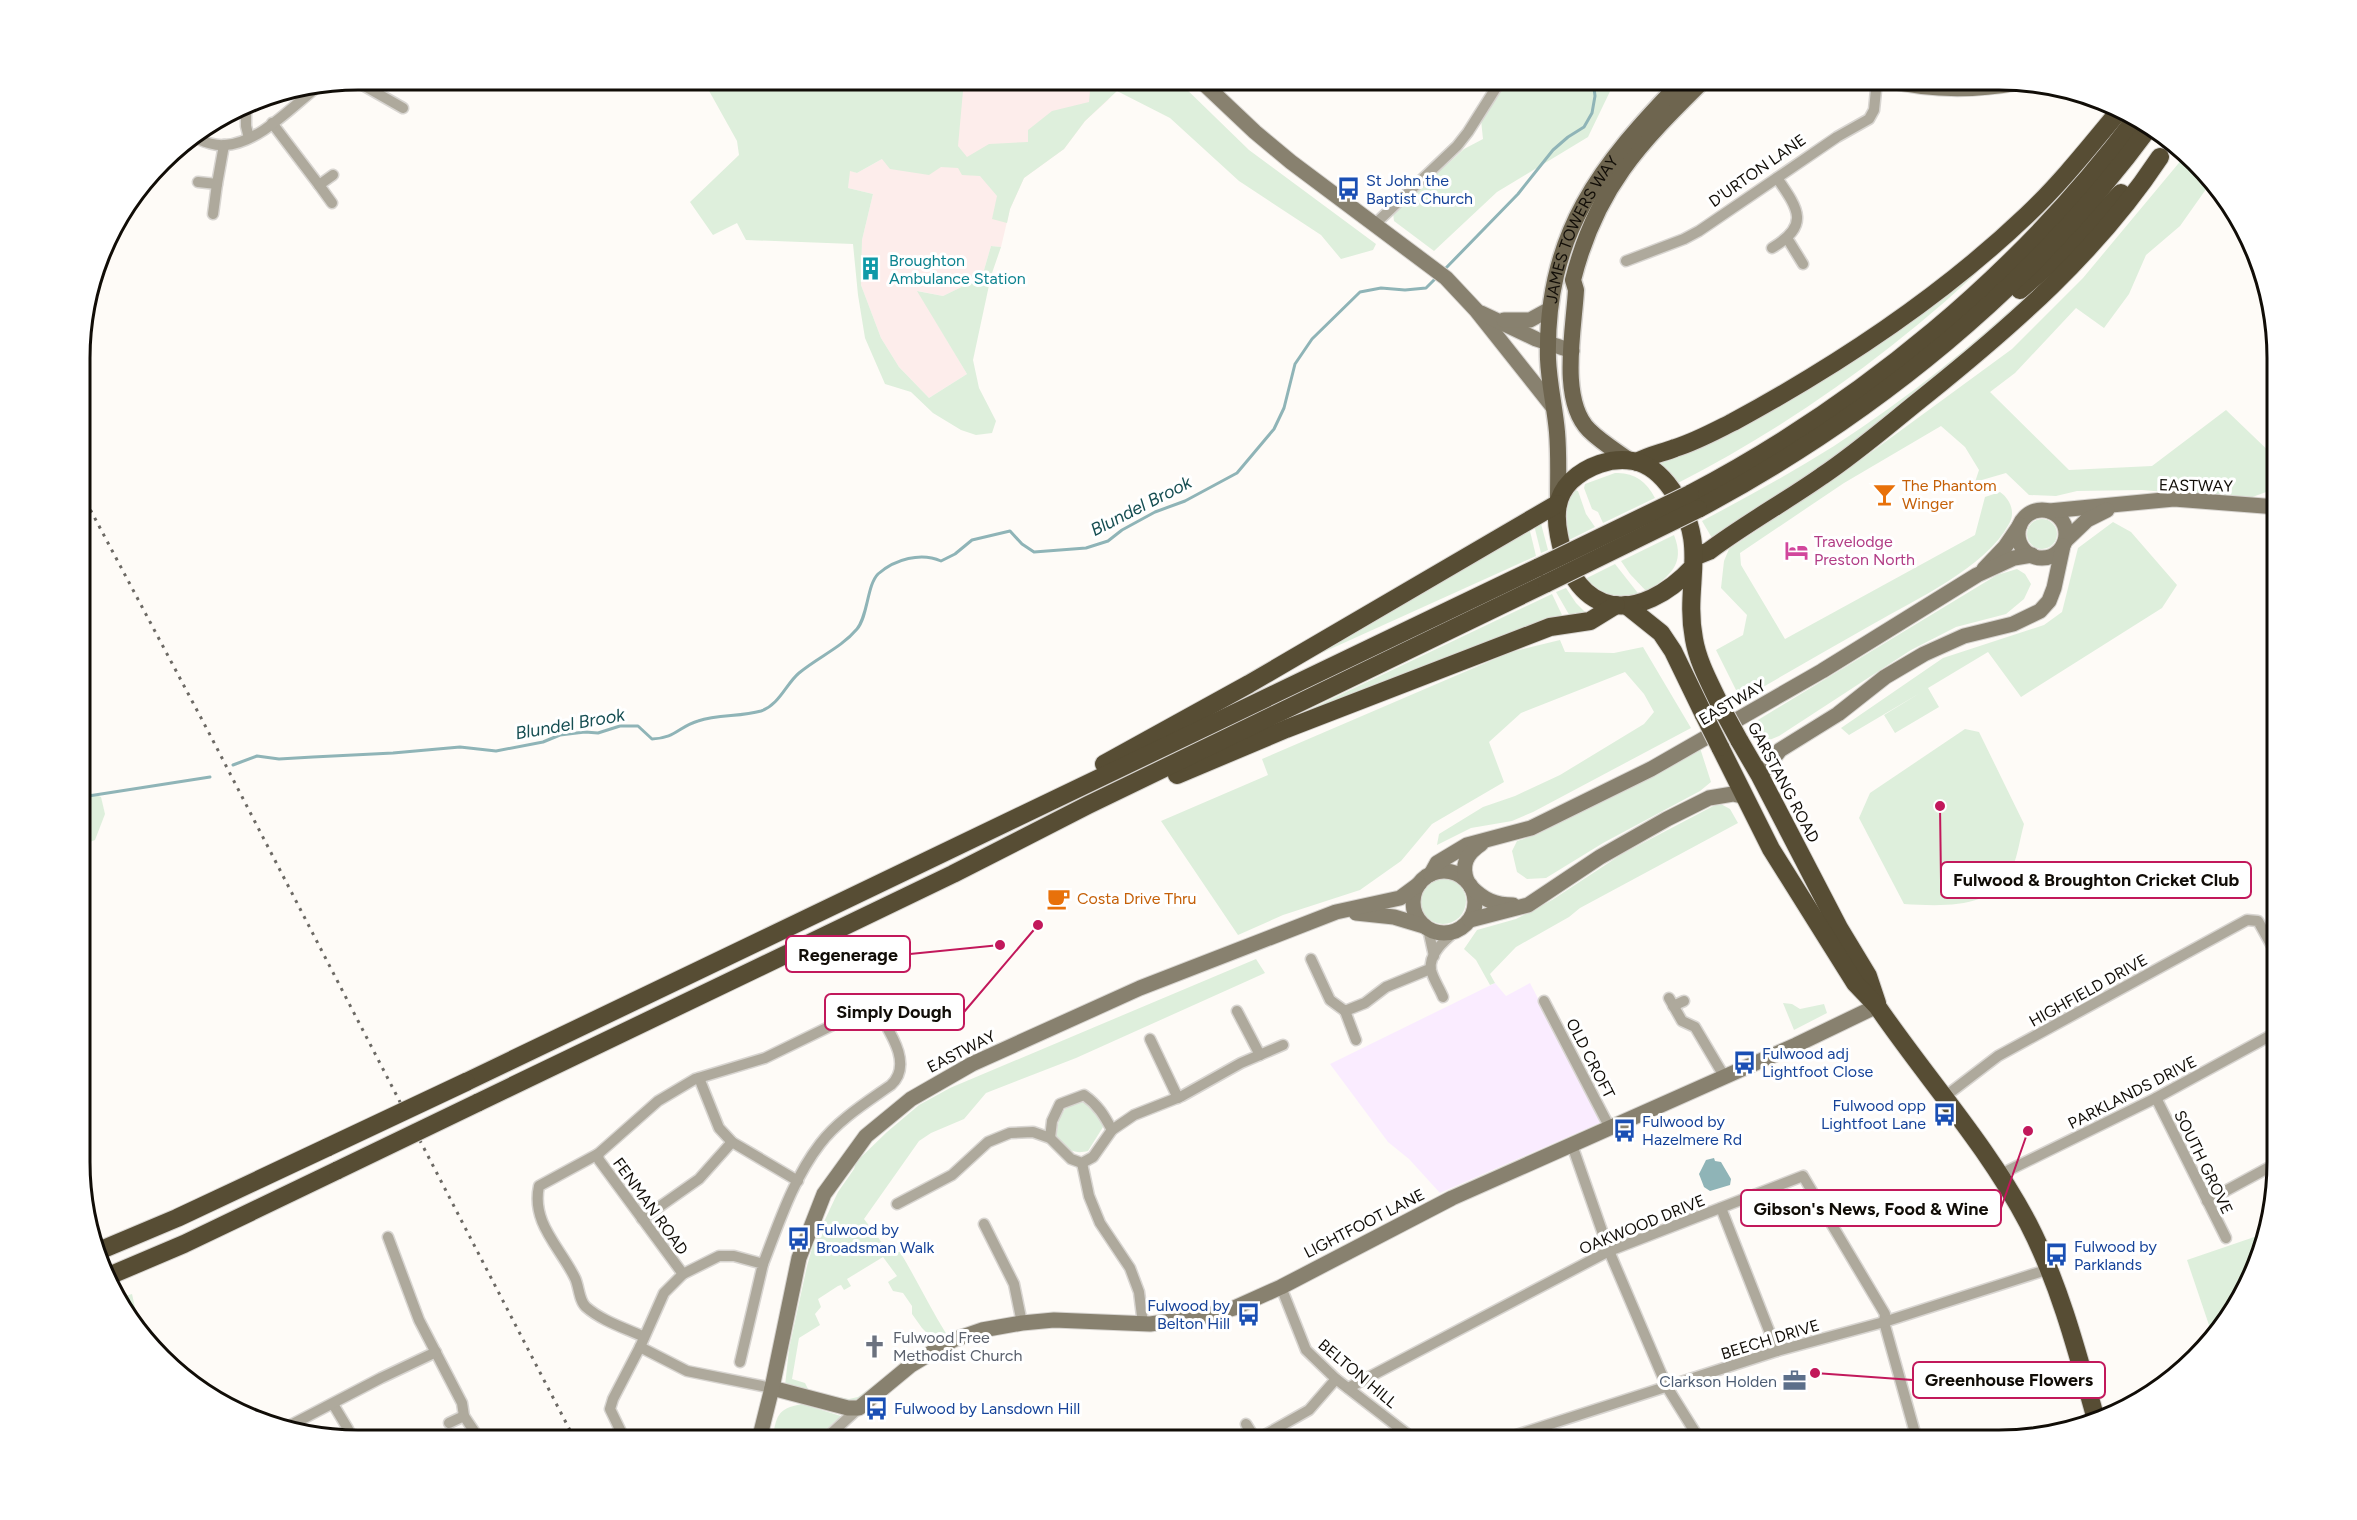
<svg xmlns="http://www.w3.org/2000/svg" width="2357" height="1520" viewBox="0 0 2357 1520" font-family="Figtree,sans-serif">
  <rect width="100%" height="100%" fill="#fefbf7"/>
  <polygon fill="#fdedeb" points="964,80 1126,80 1107,101 1085,121 1064,149 1024,178 1010,209 1001,247 991,246 982,277 943,296 918,291 967,374 929,398 899,367 881,338 861,285 862,240 873,194 848,188 849,170 857,173 882,159 963,84"/>
  <polygon fill="#faecff" points="1495,983 1506,996 1530,983 1602,1122 1440,1193 1409,1159 1388,1142 1330,1064"/>
  <g fill="#deefdc">
    <polygon points="703,80 867,80 875,91 896,80 964,80 958,146 967,157 989,144 1028,142 1028,130 1052,111 1089,102 1091,80 1177,80 1249,150 1376,244 1373,250 1341,259 1321,235 1239,181 1170,118 1117,91 1085,121 1064,149 1024,178 1010,209 1007,223 992,219 997,196 980,176 962,175 958,168 941,167 929,175 890,169 882,159 857,173 850,171 848,188 873,194 862,240 861,285 881,338 899,367 929,398 967,374 917,291 943,296 982,277 991,246 1001,247 991,276 973,360 979,388 996,421 992,433 976,435 961,430 933,413 911,392 885,384 865,338 858,295 853,244 746,240 737,223 713,235 690,202 739,155 737,141"/>
    <polygon points="1509,80 1615,81 1588,137 1497,192 1434,251 1394,221 1393,213 1464,149 1483,139 1481,120"/>
    <path d="M2183 158 2209 185 2180 226 2146 255 2129 294 2104 328 2076 308 2015 373 1990 392 2069 470 2152 466 2226 410 2277 459V488L2247 499 2142 490 2077 491 2056 496 2029 495 2006 473 1975 482 1979 470 1965 447 1941 426 1844 483 1740 553 1741 565 1785 639 1975 535 1985 497 2000 492C2010 499 2016 512 2009 524 1986 567 1915 600 1873 624 1829 649 1785 674 1741 700L1716 650 1743 635 1747 615 1721 588 1724 561 1729 549 1840 475 2012 349 2083 278Z"/>
    <path d="M2005 246C1907 342 1799 421 1676 484L1654 457 1676 454Z"/>
    <path d="M2066 259C1993 330 1916 397 1834 458 1795 487 1752 512 1712 538L1702 521C1747 497 1791 473 1834 446 1918 392 1994 328 2066 259Z"/>
    <path d="M1615 473C1634 472 1646 481 1655 498L1603 523 1598 512 1592 509 1584 488 1585 484Z"/>
    <polygon points="1575,490 1578,491 1586,514 1595,527 1567,541 1565,534 1566,499"/>
    <circle cx="2042" cy="534" r="15"/>
    <polygon points="1540,520 1548,550 1541,553 1534,525"/>
    <polygon points="2113,522 2131,532 2177,585 2162,608 2021,697 1988,652 1928,688 1939,707 1895,733 1884,715 1920,693 1849,735 1841,728 1943,658 2044,625 2062,612 2078,548"/>
    <polygon points="1529,527 1536,556 1295,665"/>
    <path d="M1674 535C1686 565 1669 576 1647 592L1630 574 1621 561Z"/>
    <polygon points="1615,564 1641,597 1610,601 1585,579"/>
    <polygon points="2017,569 2025,574 2031,584 2024,599 2006,614 1956,627 1911,650 1779,736 1767,741 1762,738 1753,723 1997,575"/>
    <polygon points="1566,588 1576,603 1589,616 1571,618 1556,592"/>
    <polygon points="1552,594 1563,617 1264,731"/>
    <polygon points="1560,640 1565,652 1614,653 1643,647 1691,728 1533,812 1512,821 1471,828 1437,845 1439,834 1483,807 1515,796 1560,775 1644,724 1654,712 1644,694 1625,672 1521,713 1489,742 1504,782 1432,824 1401,861 1360,890 1283,915 1238,935 1161,821 1268,775 1262,759 1511,652"/>
    <path d="M1965 729 1979 732 2024 824C2020 838 2018 855 2012 869 1995 910 1941 906 1904 904L1859 818 1870 793Z"/>
    <polygon points="1700,748 1711,782 1700,791 1603,843 1546,878 1527,879 1517,872 1512,851 1517,841 1536,835"/>
    <polygon points="82,790 101,797 105,814 95,840 82,845"/>
    <polygon points="1719,803 1730,809 1738,823 1580,908 1569,917 1516,947 1490,974 1495,983 1490,985 1476,960 1464,949 1477,930 1516,919 1552,900 1622,854"/>
    <circle cx="1443" cy="901" r="23"/>
    <path d="M1256 959 1265 973 1076 1058 986 1093 964 1119 931 1133 919 1141 864 1219 889 1252H900C917 1280 930 1308 947 1335L936 1342 922 1328 912 1314V1306L903 1293 893 1291 888 1282 897 1276 883 1257 847 1279 851 1286 844 1290 841 1285 838 1286 818 1299 821 1307 815 1314 820 1325 799 1338 792 1379 805 1383 809 1391 849 1399 858 1397 908 1359 858 1401H835L785 1386 789 1349 807 1266 813 1245 838 1192 854 1169 856 1162 887 1132 919 1105 950 1088Z"/>
    <polygon points="1783,1003 1792,1004 1800,1009 1824,1004 1827,1013 1794,1030"/>
    <path d="M1081 1100C1095 1106 1098 1113 1103 1127L1088 1151C1072 1155 1066 1148 1056 1137L1059 1119 1068 1104Z"/>
    <polygon points="2266,1233 2263,1251 2231,1316 2212,1334 2187,1260"/>
    <polygon points="132,1294 140,1330 126,1316 119,1298"/>
    <path d="M802 1404 841 1416 814 1440H772C777 1416 776 1409 802 1404Z"/>
  </g>
  <polygon fill="#8fb4b7" points="1714,1158 1715,1161 1721,1162 1731,1179 1730,1185 1710,1191 1704,1187 1699,1174 1706,1160"/>
  <g fill="none" stroke-linecap="round" stroke-linejoin="round">
    <g stroke="#8fb4b7" stroke-width="3">
      <polyline points="1445,269 1518,194 1553,150 1568,137 1584,127 1592,113 1595,96 1593,80"/>
      <path d="M233 765 257 756 279 759 313 757 393 753 460 747 496 751 543 742 560 735 585 732 598 733 620 726H638L652 739C676 738 678 727 698 721 718 714 740 717 761 711 779 705 786 684 799 673 818 657 841 648 857 629 868 616 867 585 878 574 895 559 921 552 941 561L955 554 972 540 1010 531 1022 544 1034 552 1086 548 1108 541 1122 530 1155 512 1185 501 1237 473 1274 429 1284 408 1295 364 1312 339 1360 292 1381 288 1405 290 1426 288 1438 276"/>
      <polyline points="82,797 210,777"/>
    </g>
    <defs>
      <g id="street">
        <polyline points="354,80 403,108"/>
        <polyline points="246,104 246,126 249,138"/>
        <polyline points="272,123 319,185"/>
        <path d="M193 137C203 141 213 146 225 145 257 144 292 107 316 88"/>
        <polyline points="198,182 217,184 224,145"/>
        <polyline points="332,203 319,185 333,175"/>
        <polyline points="213,214 217,184"/>
        <polyline points="1375,224 1457,146 1468,132 1501,80"/>
        <polyline points="1787,238 1803,264"/>
        <path d="M1772 248C1810 225 1799 210 1777 178"/>
        <polyline points="1626,261 1684,239 1699,231 1837,137 1869,119 1874,110 1877,80"/>
        <polyline points="1428,929 1434,956"/>
        <polyline points="1311,959 1330,1000 1345,1011 1365,1003 1386,987 1430,969"/>
        <path d="M1443 997C1440 989 1433 979 1431 970 1428 954 1445 940 1456 931"/>
        <polyline points="1669,998 1682,1021 1695,1027 1724,1076"/>
        <polyline points="1544,1001 1610,1128"/>
        <polyline points="1673,1006 1684,1001"/>
        <polyline points="1237,1011 1260,1055"/>
        <polyline points="1345,1011 1356,1040"/>
        <polyline points="1150,1039 1178,1098"/>
        <polyline points="699,1078 719,1128 732,1142 798,1181"/>
        <polyline points="1943,1098 1998,1056 2247,920 2258,921 2277,955"/>
        <polyline points="2156,1098 2226,1238"/>
        <path d="M1050 1138 1052 1121 1060 1104 1084 1095C1098 1105 1104 1115 1112 1130"/>
        <polyline points="1572,1145 1609,1251 1667,1387 1700,1440"/>
        <polyline points="598,1154 599,1160 683,1274"/>
        <polyline points="1082,1163 1089,1196 1100,1223 1130,1268 1139,1292 1143,1324"/>
        <polyline points="1999,1175 2156,1098 2277,1032"/>
        <polyline points="2207,1201 2277,1163"/>
        <polyline points="897,1204 952,1175 988,1142 1010,1133 1033,1132 1050,1138 1071,1159 1082,1163 1093,1157 1112,1130 1134,1115 1182,1096 1241,1063 1283,1045"/>
        <polyline points="1721,1208 1777,1351"/>
        <polyline points="642,1219 699,1179 732,1142"/>
        <polyline points="984,1224 1014,1284 1022,1323"/>
        <polyline points="388,1237 419,1320 462,1403 464,1416 478,1437"/>
        <polyline points="1281,1287 1306,1350 1336,1379 1415,1440"/>
        <path d="M644 1337C625 1328 602 1321 586 1307 579 1301 579 1286 575 1278 560 1247 531 1223 539 1186L598 1154 658 1101 695 1079 765 1058 874 1005C886 1027 915 1063 891 1085 867 1102 838 1120 820 1144 793 1179 779 1223 763 1264"/>
        <polyline points="640,1347 687,1371 772,1388"/>
        <polyline points="1348,1388 1609,1251 1803,1176 1885,1314 1884,1322 1917,1440"/>
        <polyline points="333,1404 348,1429 352,1440"/>
        <polyline points="449,1423 464,1416"/>
        <polyline points="1246,1424 1256,1440 1309,1410 1336,1379"/>
        <polyline points="285,1428 381,1378 436,1352"/>
        <polyline points="1047,1439 1047,1440"/>
        <polyline points="625,1440 610,1409 613,1399 640,1347 664,1293 683,1274 719,1256 734,1256 763,1264 740,1362"/>
        <polyline points="824,1440 859,1408"/>
        <polyline points="1501,1440 1777,1351 1884,1322 2049,1269"/>
      </g>
      <g id="secondary">
        <polyline points="1200,80 1255,132 1291,162 1446,278 1476,310 1553,407"/>
        <path d="M1886 80C1930 91 1974 91 2018 83"/>
        <polyline points="1481,313 1536,339 1572,351"/>
        <polyline points="1504,320 1530,320 1550,309"/>
        <circle cx="2042" cy="534" r="24"/>
        <polyline points="2049,511 2174,499 2277,507"/>
        <polyline points="2065,541 2087,520 2107,510"/>
        <polyline points="1984,569 2005,547 2020,525"/>
        <polyline points="1760,776 1780,750 1838,714 1885,677 1924,654 1964,636 2013,624 2040,611 2049,601 2054,588 2063,546"/>
        <circle cx="1444" cy="902" r="31"/>
        <polyline points="1431,874 1437,863 1467,845 1531,828 1651,769 1822,671 1977,575 2014,558 2032,555"/>
        <path d="M1467 881C1461 865 1466 854 1481 844"/>
        <path d="M1471 887C1484 900 1495 905 1513 905"/>
        <polyline points="1356,913 1394,917 1424,926"/>
        <polyline points="1470,920 1528,905 1600,857 1667,819 1709,798 1733,794 1746,797"/>
        <polyline points="772,1388 848,1408 859,1408 911,1365 953,1340 982,1330 1022,1323 1054,1320 1150,1324 1201,1317 1234,1308 1281,1287 1452,1198 1796,1045 1877,1006"/>
        <polyline points="759,1440 772,1388 799,1258 824,1194 866,1136 911,1099 972,1064 1140,988 1336,912 1400,898 1419,884"/>
      </g>
      <g id="primary">
        <path d="M1630 461C1616 451 1601 442 1589 430 1559 400 1574 329 1576 290L1573 280C1596 188 1639 144 1704 80"/>
        <path id="s1" d="M1558 501C1558 478 1559 455 1557 432 1555 408 1549 384 1548 359 1545 234 1600 165 1683 80"/>
      </g>
      <g id="highway">
        <polyline points="2020,290 2068,248 2121,193"/>
        <path d="M1637 462C1650 455 1662 453 1675 448 1695 442 1715 431 1733 422 1838 365 1940 298 2027 215 2061 183 2090 146 2120 110"/>
        <path d="M1690 494C1863 403 2018 275 2136 118"/>
        <path d="M1698 509C1874 415 2033 286 2151 125"/>
        <path d="M1694 557 1709 551C1745 524 1785 502 1822 476 1858 452 1892 422 1926 395 2013 325 2098 251 2160 157"/>
        <path d="M1693 567C1640 624 1575 621 1559 536 1555 516 1555 497 1571 481 1587 466 1611 457 1633 461 1650 464 1663 477 1672 490 1711 546 1683 582 1694 639 1698 663 1711 685 1721 707"/>
        <polyline points="1626,605 1661,633 1673,651 1704,715"/>
        <polyline points="1739,740 1760,776 1839,928 1868,976 1877,1003"/>
        <path d="M1720 747 1771 849 1855 983 1877 1006C1927 1079 1987 1145 2028 1223 2059 1283 2077 1351 2095 1416"/>
        <polyline points="1104,764 1249,684 1557,504"/>
        <polyline points="1177,775 1286,729 1550,627 1590,621 1616,605"/>
        <polyline points="466,1082 1539,567"/>
        <polyline points="477,1103 953,874 1088,805 1547,583"/>
        <polyline points="101,1250 177,1218 328,1147"/>
        <polyline points="111,1275 184,1244 338,1170"/>
      </g>
    </defs>
    <use href="#street" stroke="#d8d5d1" stroke-width="13"/>
    <use href="#secondary" stroke="#d8d5d1" stroke-width="17"/>
    <use href="#primary" stroke="#d8d5d1" stroke-width="19"/>
    <use href="#highway" stroke="#d8d5d1" stroke-width="20"/>
    <use href="#street" stroke="#aea99c" stroke-width="10"/>
    <use href="#secondary" stroke="#88816f" stroke-width="15"/>
    <use href="#primary" stroke="#6e654f" stroke-width="16"/>
    <use href="#highway" stroke="#574d34" stroke-width="18"/>
    <polyline stroke="#6c6964" stroke-width="3" stroke-dasharray="3 6" stroke-linecap="butt" points="82,494 208,731 575,1440"/>
    <defs>
      <g id="highway-bridge">
        <polyline points="1539,567 1690,494"/>
        <polyline points="1547,583 1698,509"/>
        <polyline points="1721,707 1739,740"/>
        <polyline points="1704,715 1720,747"/>
        <polyline points="328,1147 466,1082"/>
        <polyline points="338,1170 477,1103"/>
      </g>
    </defs>
    <use href="#highway-bridge" stroke="#d8d5d1" stroke-width="20" stroke-linecap="butt"/>
    <use href="#highway-bridge" stroke="#574d34" stroke-width="18"/>
  </g>
  <defs>
    <symbol id="bus-bare" viewBox="-9 -9 18 18"><path d="M-5-6H5V4H4V6H2V4H-2V6H-4V4H-5ZM-3.5-4V0h7V-4ZM-3.5 1.2v1.5H-2V1.2ZM2 1.2v1.5H3.5V1.2Z" fill="#1a4fb4" stroke="#fff" stroke-width="2.5" paint-order="stroke"/></symbol>
    <symbol id="building-bare" viewBox="-9 -9 18 18"><path d="M-4-6H4V6H1V3H-1V6H-4ZM-2.5-4.3h1.7v1.8h-1.7ZM.8-4.3h1.7v1.8H.8ZM-2.5-1h1.7V.8h-1.7ZM.8-1h1.7V.8H.8Z" fill="#0f9aa8" stroke="#fff" stroke-width="2.5" paint-order="stroke"/></symbol>
    <symbol id="bar-bare" viewBox="-9 -9 18 18"><path d="M-6-5H6L.8 .8V4.5H3.5V6h-7V4.5H-.8V.8Z" fill="#e8710a" stroke="#fff" stroke-width="2.5" paint-order="stroke"/></symbol>
    <symbol id="hotel-bare" viewBox="-9 -9 18 18"><path d="M-6-4.5h1.5V1H6V5H4.5V3h-9V5H-6ZM-4 0a1.8 1.8 0 1 1 3.6 0ZM.5 0V-2.5h3Q6-2.5 6 0Z" fill="#d1479c" stroke="#fff" stroke-width="2.5" paint-order="stroke"/></symbol>
    <symbol id="cafe-bare" viewBox="-9 -9 18 18"><path d="M-5.5-4.5H6V0H3Q3 3.5 0 3.5H-2.5Q-5.5 3.5-5.5 0ZM3-3.2v2h1.7v-2ZM-6 4.5H4V6H-6Z" fill="#e8710a" stroke="#fff" stroke-width="2.5" paint-order="stroke"/></symbol>
    <symbol id="church-bare" viewBox="-9 -9 18 18"><path d="M-1.2-6h2.4v3.5h3.3v2.4h-3.3V6h-2.4V-.1h-3.3v-2.4h3.3Z" fill="#6b7280" stroke="#fff" stroke-width="2.5" paint-order="stroke"/></symbol>
    <symbol id="office-bare" viewBox="-9 -9 18 18"><path d="M-6-3h4V-5.5h4V-3h4V5H-6ZM-1-4.5V-3h2v-1.5ZM-6 0V1H6V0Z" fill="#5c6f8a" stroke="#fff" stroke-width="2.5" paint-order="stroke"/></symbol>
  </defs>
  <g fill-rule="evenodd">
    <use href="#bus-bare" x="1332" y="172" width="33" height="33"/>
    <use href="#building-bare" x="854" y="252" width="33" height="33"/>
    <use href="#bar-bare" x="1868" y="478" width="33" height="33"/>
    <use href="#hotel-bare" x="1780" y="534" width="33" height="33"/>
    <use href="#cafe-bare" x="1042" y="882" width="33" height="33"/>
    <use href="#bus-bare" x="1728" y="1046" width="33" height="33"/>
    <use href="#bus-bare" x="1928" y="1098" width="33" height="33"/>
    <use href="#bus-bare" x="1608" y="1114" width="33" height="33"/>
    <use href="#bus-bare" x="782" y="1222" width="33" height="33"/>
    <use href="#bus-bare" x="2040" y="1238" width="33" height="33"/>
    <use href="#bus-bare" x="1232" y="1298" width="33" height="33"/>
    <use href="#church-bare" x="858" y="1330" width="33" height="33"/>
    <use href="#office-bare" x="1778" y="1364" width="33" height="33"/>
    <use href="#bus-bare" x="860" y="1392" width="33" height="33"/>
  </g>
  <g text-anchor="middle" stroke-width="6" stroke-linejoin="round" paint-order="stroke">
    <g font-size="16" fill="#110d07" stroke="#fff">
      <text transform="translate(1757 170) rotate(-35)" y="6">D'URTON LANE</text>
      <text dy="6" stroke="none"><textPath href="#s1" startOffset="279">JAMES TOWERS WAY</textPath></text>
      <text transform="translate(2196 485) rotate(1)" y="6">EASTWAY</text>
      <text transform="translate(1732 702) rotate(-30)" y="6">EASTWAY</text>
      <text transform="translate(1784 782) rotate(62)" y="6">GARSTANG ROAD</text>
      <text transform="translate(2088 990) rotate(-29)" y="6">HIGHFIELD DRIVE</text>
      <text transform="translate(961 1051) rotate(-27)" y="6">EASTWAY</text>
      <text transform="translate(1591 1058) rotate(63)" y="6">OLD CROFT</text>
      <text transform="translate(2132 1092) rotate(-27)" y="6">PARKLANDS DRIVE</text>
      <text transform="translate(2204 1162) rotate(64)" y="6">SOUTH GROVE</text>
      <text transform="translate(651 1206) rotate(54)" y="6">FENMAN ROAD</text>
      <text transform="translate(1364 1223) rotate(-27)" y="6">LIGHTFOOT LANE</text>
      <text transform="translate(1642 1224) rotate(-22)" y="6">OAKWOOD DRIVE</text>
      <text transform="translate(1770 1339) rotate(-17)" y="6">BEECH DRIVE</text>
      <text transform="translate(1358 1373) rotate(40)" y="6">BELTON HILL</text>
    </g>
    <g font-size="16" fill="#164399" stroke="#fff" text-anchor="start">
      <text x="1366" y="186">St John the<tspan x="1366" dy="18">Baptist Church</tspan></text>
      <text x="1762" y="1059">Fulwood adj<tspan x="1762" dy="18">Lightfoot Close</tspan></text>
      <text x="1926" y="1111" text-anchor="end">Fulwood opp<tspan x="1926" dy="18">Lightfoot Lane</tspan></text>
      <text x="1642" y="1127">Fulwood by<tspan x="1642" dy="18">Hazelmere Rd</tspan></text>
      <text x="816" y="1235">Fulwood by<tspan x="816" dy="18">Broadsman Walk</tspan></text>
      <text x="2074" y="1252">Fulwood by<tspan x="2074" dy="18">Parklands</tspan></text>
      <text x="1230" y="1311" text-anchor="end">Fulwood by<tspan x="1230" dy="18">Belton Hill</tspan></text>
      <text x="894" y="1414">Fulwood by Lansdown Hill</text>
    </g>
    <g font-size="16" fill="#0d838f" stroke="#fff" text-anchor="start">
      <text x="889" y="266">Broughton<tspan x="889" dy="18">Ambulance Station</tspan></text>
    </g>
    <g font-size="16" fill="#c56008" stroke="#fff" text-anchor="start">
      <text x="1902" y="491">The Phantom<tspan x="1902" dy="18">Winger</tspan></text>
      <text x="1077" y="904">Costa Drive Thru</text>
    </g>
    <g font-size="16" fill="#b23c85" stroke="#fff" text-anchor="start">
      <text x="1814" y="547">Travelodge<tspan x="1814" dy="18">Preston North</tspan></text>
    </g>
    <g font-size="16" fill="#5b616d" stroke="#fff" text-anchor="start">
      <text x="893" y="1343">Fulwood Free<tspan x="893" dy="18">Methodist Church</tspan></text>
    </g>
    <g font-size="16" fill="#4e5e75" stroke="#fff" text-anchor="end">
      <text x="1777" y="1387">Clarkson Holden</text>
    </g>
    <g font-size="18" font-style="italic" fill="#164e52" stroke="#fff">
      <text transform="translate(1141 506) rotate(-27)" y="6">Blundel Brook</text>
      <text transform="translate(570 724) rotate(-10)" y="6">Blundel Brook</text>
    </g>
  </g>
  <path d="M0 0H2357V1520H0ZM358 90H1999A268 268 0 0 1 2267 358V1162A268 268 0 0 1 1999 1430H358A268 268 0 0 1 90 1162V358A268 268 0 0 1 358 90Z" fill="#fff" fill-rule="evenodd"/>
  <path fill="none" stroke="#110d07" stroke-width="3" d="M358 90H1999A268 268 0 0 1 2267 358V1162A268 268 0 0 1 1999 1430H358A268 268 0 0 1 90 1162V358A268 268 0 0 1 358 90Z"/>
  <path fill="none" stroke="#c2185b" stroke-width="2" d="M1940 806L1941 880M1000 945L910 954M1038 925L964 1012M2028 1131L2001 1208M1815 1373L1913 1380"/>
  <g fill="#c2185b" stroke="#fff" stroke-width="2">
    <circle cx="1940" cy="806" r="6"/>
    <circle cx="1000" cy="945" r="6"/>
    <circle cx="1038" cy="925" r="6"/>
    <circle cx="2028" cy="1131" r="6"/>
    <circle cx="1815" cy="1373" r="6"/>
  </g>
  <g fill="#fff" stroke="#c2185b" stroke-width="2">
    <rect x="1941" y="862" width="310" height="36" rx="6"/>
    <rect x="786" y="936" width="124" height="36" rx="6"/>
    <rect x="825" y="994" width="139" height="36" rx="6"/>
    <rect x="1741" y="1190" width="260" height="36" rx="6"/>
    <rect x="1913" y="1362" width="192" height="36" rx="6"/>
  </g>
  <g font-size="18" text-anchor="middle" font-weight="bold" fill="#110d07">
    <text x="2096" y="886">Fulwood &amp; Broughton Cricket Club</text>
    <text x="848" y="961">Regenerage</text>
    <text x="894" y="1018">Simply Dough</text>
    <text x="1871" y="1215">Gibson's News, Food &amp; Wine</text>
    <text x="2009" y="1386">Greenhouse Flowers</text>
  </g>
</svg>
